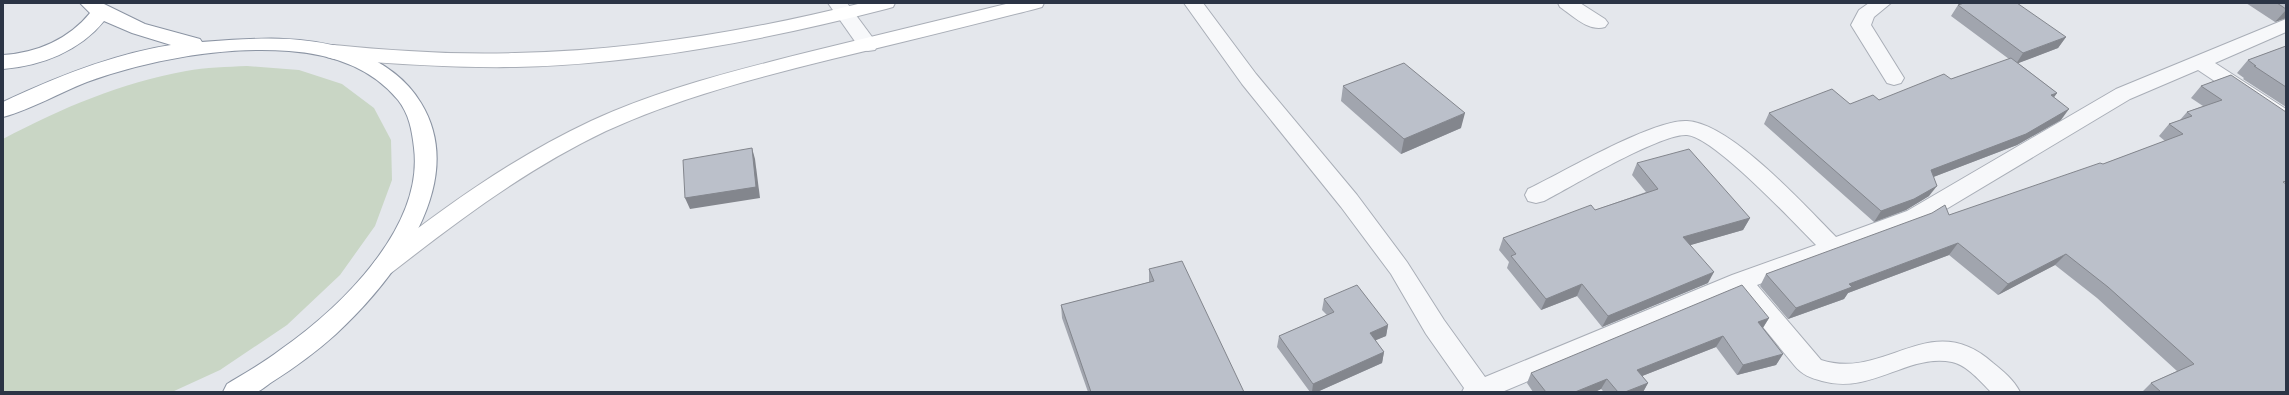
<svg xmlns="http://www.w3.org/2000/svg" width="2289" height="395" viewBox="0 0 2289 395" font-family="'PT Sans Narrow',sans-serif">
  <rect width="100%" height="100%" fill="#e4e7ec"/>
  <path fill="#c9d6c5" d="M247 66 299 70 342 84 374 108 391 140 392 180 375 226 340 275 287 325 220 370 172 392H3V139C64 107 118 84 186 71 206 67 227 67 247 66Z"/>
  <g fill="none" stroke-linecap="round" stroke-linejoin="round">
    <defs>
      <g id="minor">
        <polygon points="828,3 847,3 878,45 875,50 868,51 861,50"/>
        <path d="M1184 3H1203L1256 74 1357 195 1407 262 1444 320 1485 377 1732 275 1816 245C1794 223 1714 137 1687 135 1661 133 1571 187 1544 201L1536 203 1528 201 1525 195 1528 189C1562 173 1653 119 1687 121 1731 123 1805 206 1836 237L1907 211 2116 89 2286 19V32L2215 63 2286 109V126L2279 124 2198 70 2130 99 1923 223 1757 285 1821 360C1886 381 1930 307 1993 363 2003 371 2014 380 2020 392H1991C1981 382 1967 365 1952 362 1908 353 1872 395 1822 381 1811 378 1802 375 1794 365L1736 294 1502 392H1462L1464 388 1426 334 1391 274 1341 207 1242 84Z"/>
        <path d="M1558 3H1580L1605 19 1608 23 1605 27C1589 32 1573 16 1560 7Z"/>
        <polygon points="1869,3 1891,3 1874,17 1871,25 1904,78 1901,83 1894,85 1887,83 1851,25 1859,10"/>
      </g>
      <g id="secondary">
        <path d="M862 3H895L893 7 886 9C765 40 641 64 516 67 455 68 394 64 334 59L327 57 324 52 327 47 334 45C394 51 455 55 515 53 632 51 749 31 862 3Z"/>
        <path d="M1010 3H1044L1042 7 1035 9C967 26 900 43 832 59 755 78 678 98 606 131 528 168 459 220 391 273L383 276 375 273 371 267 375 261C443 208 512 158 591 121 663 88 741 69 817 50 881 34 946 19 1010 3Z"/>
      </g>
      <path id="trunk" d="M80 3H102L145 24 200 39 202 42C254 38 303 34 354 51 381 61 406 78 421 103 470 183 393 281 336 334 316 352 294 368 272 382 267 385 261 391 256 392 246 394 233 392 223 392L227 384C245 373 263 363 280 350 340 308 424 228 414 148 412 130 409 114 398 100 371 67 330 54 289 51 223 46 149 60 87 82 59 93 32 109 3 117V102C56 77 113 54 171 45L132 33 104 21C80 51 41 66 3 69V55C37 53 69 39 90 13Z"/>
    </defs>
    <use href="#minor" stroke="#a9aeb7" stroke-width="2"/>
    <use href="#secondary" stroke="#a9aeb7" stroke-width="2"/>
    <use href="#trunk" stroke="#8b94a3" stroke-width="2"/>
    <use href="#minor" fill="#f7f8fa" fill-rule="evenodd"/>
    <use href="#secondary" fill="#fff" fill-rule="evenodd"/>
    <use href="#trunk" fill="#fff" fill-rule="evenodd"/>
  </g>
  <g fill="#a1a5ae">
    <polygon points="2246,3 2286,3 2286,18 2275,22"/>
    <polygon points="1958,5 2066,37 2058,48 2018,63 2057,93 2054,97 2061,120 2017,145 1933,177 1929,196 1906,210 1874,222 1764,124 1769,113 1850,104 1879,100 1951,79 2009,59 1951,16"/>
    <polygon points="2286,46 2286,107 2243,79 2244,78 2237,73 2248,60"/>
    <polygon points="2231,75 2286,392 2142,392 2151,383 2177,371 2097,298 2055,265 1998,295 1949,255 1848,293 1844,299 1788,319 1760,286 1766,274 1949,215 2103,164 2165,141 2159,136 2169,124 2180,120 2187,112 2203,106 2191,98 2201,86"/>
    <polygon points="1343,86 1461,128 1401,154 1341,101"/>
    <polygon points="1637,163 1750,218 1743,230 1690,245 1708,283 1602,327 1577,296 1541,310 1507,268 1509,262 1499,250 1503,238 1595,210 1646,192 1632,175"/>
    <polygon points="1149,269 1244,392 1088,392 1062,318 1061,305 1149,282"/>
    <polygon points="1324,299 1388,325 1386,336 1375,340 1384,352 1382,363 1317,392 1310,392 1277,347 1279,336 1327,315 1322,310"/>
    <polygon points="1769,318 1763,328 1783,354 1776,365 1737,375 1716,347 1642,376 1648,383 1643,392 1604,392 1601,389 1595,392 1533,392 1527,383 1531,373"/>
  </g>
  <g fill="#83868d">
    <polygon points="2286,10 2286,18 2275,22"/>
    <polygon points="2066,37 2058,48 2016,64 2023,53"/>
    <polygon points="2057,93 2049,104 2051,95"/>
    <polygon points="2069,109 2061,120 2017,145 1923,181 1931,170"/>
    <polygon points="1465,113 1461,128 1401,154 1404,139"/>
    <polygon points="752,148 755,159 760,198 690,209 685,198"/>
    <polygon points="1937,186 1929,196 1906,210 1874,222 1881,211"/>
    <polygon points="1750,218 1743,230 1677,249 1683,237"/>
    <polygon points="1958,243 1949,255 1848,293 1844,299 1788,319 1796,308 1849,284"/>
    <polygon points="2066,254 2055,265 1998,295 2008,284"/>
    <polygon points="1714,272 1708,283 1602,327 1608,316"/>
    <polygon points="1582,284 1577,296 1541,310 1546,299"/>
    <polygon points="1769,318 1762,329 1758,322"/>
    <polygon points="1388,325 1386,336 1367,344 1370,333"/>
    <polygon points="1723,336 1716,347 1632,380 1637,370"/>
    <polygon points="1384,352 1382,363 1317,392 1312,392 1313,384"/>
    <polygon points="1783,354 1776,365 1737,375 1743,365"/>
    <polygon points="1607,379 1601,389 1595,392 1575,392"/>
    <polygon points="1648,383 1643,392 1625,392"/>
  </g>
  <g fill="#bbc0ca" stroke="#83868d">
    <polygon points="1964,3 2017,3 2066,37 2023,53 1958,5"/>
    <polygon points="2277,3 2286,3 2286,9"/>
    <polygon points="2286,46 2286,87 2254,66 2256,66 2248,60"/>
    <polygon points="2011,58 2057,93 2051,95 2069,109 2026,134 1931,170 1937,186 1914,199 1881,211 1769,113 1832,89 1850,104 1873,95 1879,100 1944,74 1951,79"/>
    <polygon points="1404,63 1465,113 1404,139 1343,86"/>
    <polygon points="2231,75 2286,112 2286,181 2283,182 2286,184 2286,392 2161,392 2151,383 2194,364 2108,287 2066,254 2008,284 1958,243 1849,284 1852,287 1796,308 1766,274 1932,213 1945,205 1949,215 2100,163 2103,164 2183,134 2169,124 2192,116 2187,112 2222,100 2201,86"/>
    <polygon points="752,148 756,187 685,198 683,160"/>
    <polygon points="1689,149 1750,218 1683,237 1714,272 1608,316 1582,284 1546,299 1511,256 1516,254 1503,238 1591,205 1595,210 1658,189 1637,163"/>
    <polygon points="1182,261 1244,392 1091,392 1061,305 1154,281 1149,269"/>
    <polygon points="1357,285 1388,325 1370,333 1384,352 1313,384 1279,336 1334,312 1324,299"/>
    <polygon points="1742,285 1769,318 1758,322 1783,354 1743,365 1723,336 1637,370 1648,383 1625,392 1618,392 1607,379 1575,392 1546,392 1531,373"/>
  </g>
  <rect width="2289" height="395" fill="none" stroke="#2b3445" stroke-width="8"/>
</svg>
